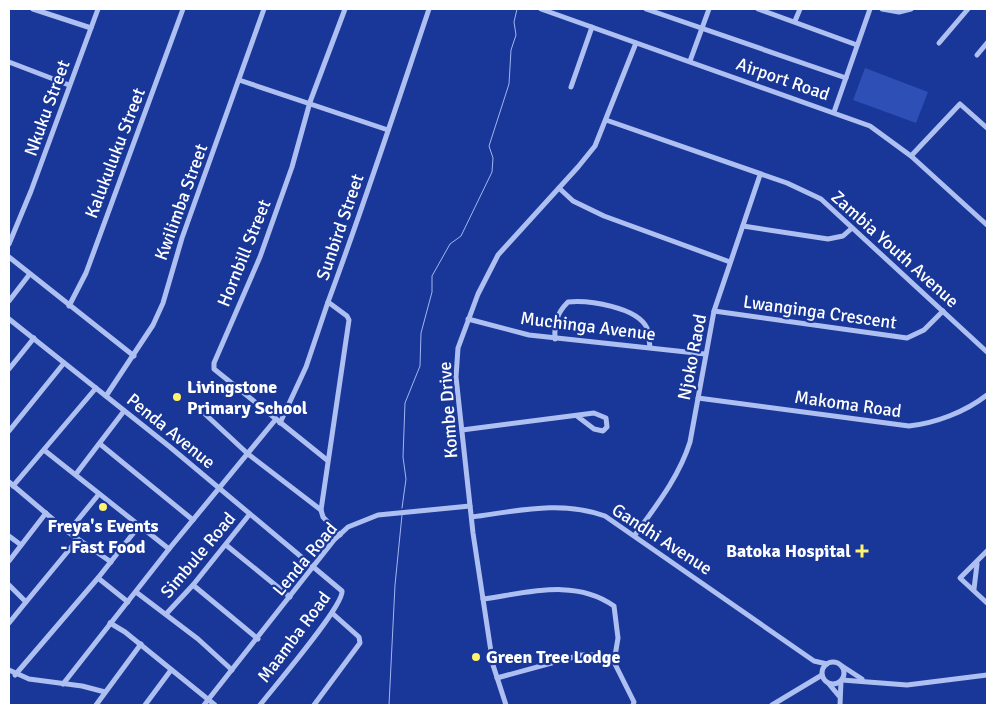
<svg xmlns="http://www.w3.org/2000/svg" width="996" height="714" viewBox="0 0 996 714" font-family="Signika,sans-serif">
  <rect width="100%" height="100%" fill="#193798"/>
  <polygon fill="#2d4fb6" points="865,68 928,92 916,123 853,100"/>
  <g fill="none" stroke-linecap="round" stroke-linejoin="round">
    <g stroke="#a1b6f3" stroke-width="1">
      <polyline points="402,508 406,479 403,457 405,403 420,366 421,333 432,292 432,276 450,244 461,236 492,172 493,158 489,146 509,84 511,50 516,35 514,22 517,9"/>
      <polyline points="389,705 395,585 402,515"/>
    </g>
    <g stroke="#aebff1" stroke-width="5">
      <polyline points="33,9 91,28"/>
      <polyline points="541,9 870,126 911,156 987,225"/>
      <polyline points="646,9 846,78"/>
      <polyline points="758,9 857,45"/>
      <polyline points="882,9 899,12 911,9"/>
      <polyline points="795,21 800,9"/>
      <polyline points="939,43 968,9"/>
      <polyline points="977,55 987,43"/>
      <polyline points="690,61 709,9"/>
      <polyline points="9,62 69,85"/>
      <polyline points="239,80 388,130"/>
      <polyline points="571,87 592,27"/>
      <polyline points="834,112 870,9"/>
      <polyline points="606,120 787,183 821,199 987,352"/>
      <polyline points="911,156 960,104 987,128"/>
      <polyline points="559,188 573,201 604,216 730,262"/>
      <polyline points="743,226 828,239 843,236 852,228"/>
      <polyline points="9,244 31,191 98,9"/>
      <polyline points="9,257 134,356"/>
      <polyline points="9,301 29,275"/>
      <polyline points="69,306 86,273 183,9"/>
      <polyline points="714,311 907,338 924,330 943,311"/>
      <path d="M9 319 170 447 342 591C344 606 273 688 260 705"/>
      <polyline points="468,319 529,335 705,354"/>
      <path d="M555 339C554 323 557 313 568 302 589 300 637 307 647 328 649 334 649 341 650 347"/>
      <polyline points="9,369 34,338"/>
      <polyline points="106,396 153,325 163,303 182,238 264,9"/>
      <path d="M698 398 909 426C936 423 965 412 987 395"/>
      <polyline points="205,414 248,454 321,510"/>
      <polyline points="280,423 306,367 328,302"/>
      <polyline points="462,430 594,413 606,418 607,427 603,431 594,429 577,416"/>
      <polyline points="9,431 64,363"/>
      <polyline points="100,444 193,520"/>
      <polyline points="44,450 169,549"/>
      <polyline points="327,460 214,369 214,363 260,257 292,167 310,102 345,9"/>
      <polyline points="76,474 124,411"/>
      <polyline points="9,482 68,532 111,562"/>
      <polyline points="13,486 96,388"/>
      <path d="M472 517C517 511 561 500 605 516L814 661 827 664"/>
      <polyline points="68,532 99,494"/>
      <path d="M340 535 323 517 321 510 349 320 347 316 328 302C364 205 396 107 429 9"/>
      <path d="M635 535C656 506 679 477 690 442L714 311 760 175"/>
      <polyline points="9,536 21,545"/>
      <polyline points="226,545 290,597"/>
      <polyline points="987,551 960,578 987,603"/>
      <polyline points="9,561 46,513"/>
      <polyline points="98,578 128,602"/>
      <polyline points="9,585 26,602 78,539"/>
      <polyline points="193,585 258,639"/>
      <polyline points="974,589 977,564"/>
      <polyline points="136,592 198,639 232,670"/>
      <path d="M483 599C527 593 575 578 614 606L618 638 614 662 634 702 633 705"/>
      <polyline points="167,613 193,585 249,515"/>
      <polyline points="9,623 26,602"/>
      <polyline points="110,623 125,632 215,705"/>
      <circle cx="833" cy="673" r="11"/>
      <polyline points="842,666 862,679"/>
      <polyline points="9,670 29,679 82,686 105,692"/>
      <polyline points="15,675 98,578 139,526"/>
      <polyline points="497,678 581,655 600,655 614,662"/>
      <polyline points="842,680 907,685 987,675"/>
      <polyline points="63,684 169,549 276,419"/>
      <polyline points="829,684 839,696"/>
      <polyline points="96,705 141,644"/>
      <polyline points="145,705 171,670"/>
      <polyline points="204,705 334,540 348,527 378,515 470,506"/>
      <polyline points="314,705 360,643 359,637 332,613"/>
      <polyline points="506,705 493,665 473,533 456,377 458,348 478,294 498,255 578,167 595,146 636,43"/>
      <polyline points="772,705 822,675"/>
      <polyline points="840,705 841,681"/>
    </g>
  </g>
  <g fill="#fff26d" stroke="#193798" stroke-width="2">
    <circle cx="177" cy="397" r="5"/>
    <circle cx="103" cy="507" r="5"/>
    <path d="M859.5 543.5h5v5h5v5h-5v5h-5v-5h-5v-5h5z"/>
    <circle cx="476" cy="657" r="5"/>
  </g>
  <g text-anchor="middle" stroke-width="4.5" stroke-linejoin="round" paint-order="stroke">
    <g font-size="18" fill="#fff" stroke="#193798">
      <text transform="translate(783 79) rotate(19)" y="6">Airport Road</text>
      <text transform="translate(47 108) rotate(-70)" y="6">Nkuku Street</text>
      <text transform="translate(115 153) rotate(-69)" y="6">Kalukuluku Street</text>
      <text transform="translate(181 202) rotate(-70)" y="6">Kwilimba Street</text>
      <text transform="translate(340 227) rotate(-71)" y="6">Sunbird Street</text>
      <text transform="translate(895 249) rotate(42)" y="6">Zambia Youth Avenue</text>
      <text transform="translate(244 253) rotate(-68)" y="6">Hornbill Street</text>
      <text transform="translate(820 312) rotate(8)" y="6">Lwanginga Crescent</text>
      <text transform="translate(588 326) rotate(7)" y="6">Muchinga Avenue</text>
      <text transform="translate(692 357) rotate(-79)" y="6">Njoko Raod</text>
      <text transform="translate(848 404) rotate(8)" y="6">Makoma Road</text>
      <text transform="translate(448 410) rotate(-94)" y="6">Kombe Drive</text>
      <text transform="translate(171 431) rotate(39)" y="6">Penda Avenue</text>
      <text transform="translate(662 539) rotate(33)" y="6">Gandhi Avenue</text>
      <text transform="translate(198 555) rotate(-50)" y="6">Simbule Road</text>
      <text transform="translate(305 559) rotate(-50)" y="6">Lenda Road</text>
      <text transform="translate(294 637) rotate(-53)" y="6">Maamba Road</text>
    </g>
    <g font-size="18" font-weight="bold" fill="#fff" stroke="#193798" text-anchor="start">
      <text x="187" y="393">Livingstone<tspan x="187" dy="21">Primary School</tspan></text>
      <text x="103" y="532" text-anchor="middle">Freya's Events<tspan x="103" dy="21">- Fast Food</tspan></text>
      <text x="851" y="557" text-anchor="end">Batoka Hospital</text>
      <text x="486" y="663">Green Tree Lodge</text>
    </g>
  </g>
  <rect width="996" height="714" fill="none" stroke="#ffffff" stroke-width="20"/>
</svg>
